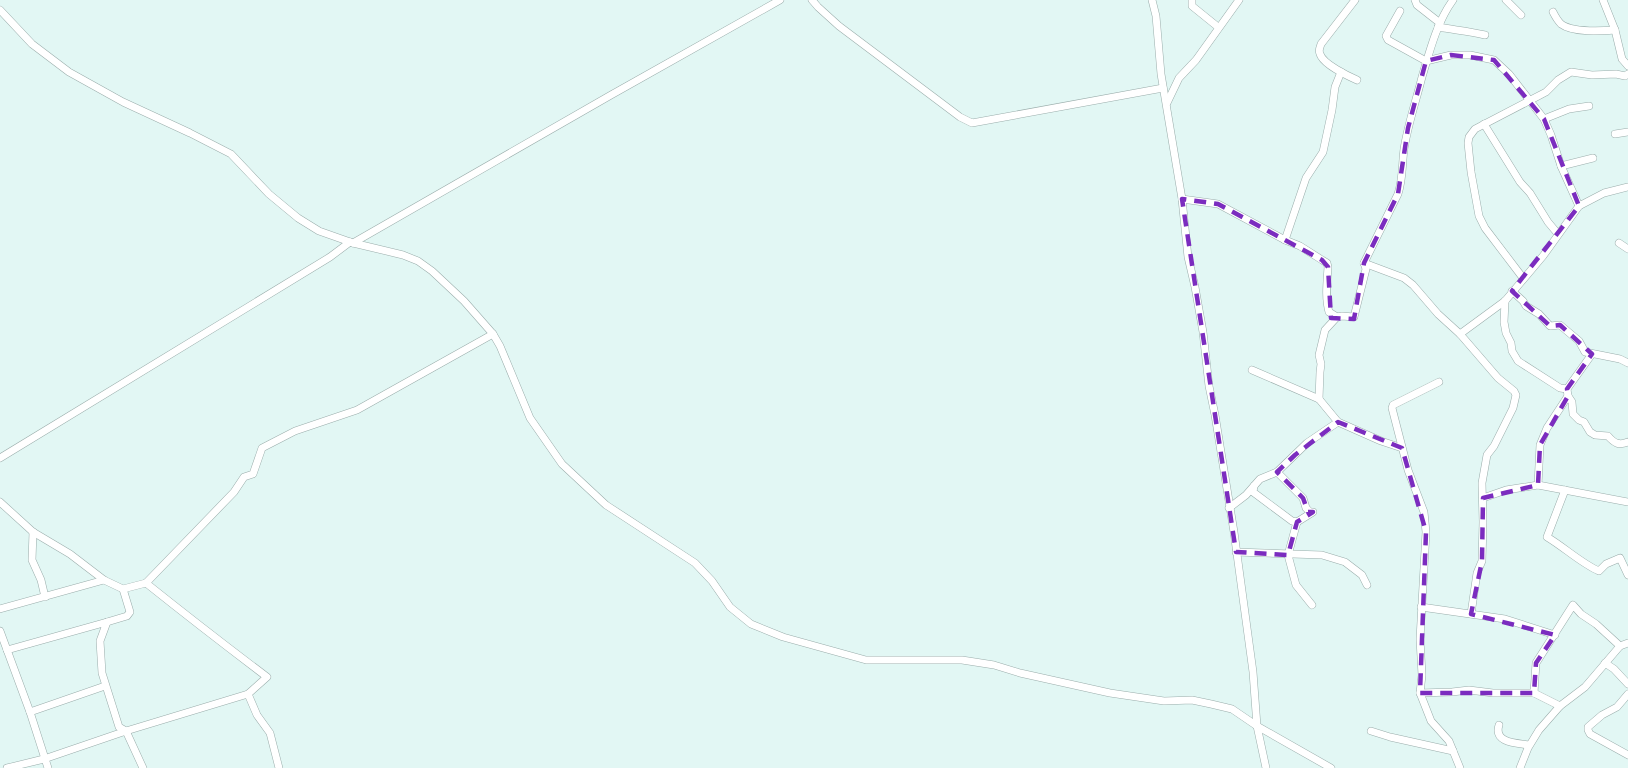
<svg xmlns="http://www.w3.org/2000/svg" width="1628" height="768" viewBox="0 0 1628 768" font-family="'Work Sans',sans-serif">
  <rect width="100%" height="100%" fill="#e2f7f4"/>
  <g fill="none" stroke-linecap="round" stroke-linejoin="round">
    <defs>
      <g id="minor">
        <polyline points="812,0 818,7 839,26 960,117 972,123 1163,88"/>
        <polyline points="1152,0 1156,16 1161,74 1182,199 1188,257 1195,287 1203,332 1209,386 1215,415 1234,532 1253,672 1257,726 1266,768"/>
        <polyline points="1192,0 1192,6 1218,27"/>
        <path d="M1355 0 1321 44C1320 48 1318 50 1320 54 1323 64 1348 76 1357 80"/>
        <polyline points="1415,0 1417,5 1440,23"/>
        <polyline points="1506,0 1521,15"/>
        <polyline points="1603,0 1615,30 1622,59 1628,66"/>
        <polyline points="0,10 32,44 69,72 123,102 190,133 231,154 269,194 298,218 319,231 353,243 403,255 418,261 432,271 464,301 493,334 500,346 530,418 562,464 606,505 695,563 712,581 730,607 751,624 783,637 866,660 962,660 994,665 1020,673 1110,693 1164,701 1192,700 1211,704 1232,709 1257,726 1331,768"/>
        <polyline points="1400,11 1386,36 1388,40 1426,61 1451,55 1470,55 1494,60 1509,74 1544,119 1551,135 1561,166 1579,206"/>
        <path d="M1553 12C1555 16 1558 21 1561 24 1573 33 1601 31 1615 30"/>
        <path d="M1438 27C1454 30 1469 31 1485 35"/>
        <polyline points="1167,103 1179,78 1196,60 1239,0"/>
        <polyline points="1544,119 1569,109 1589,106"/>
        <polyline points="1484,124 1520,182 1530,193 1548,222 1558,234"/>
        <polyline points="1615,134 1628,132"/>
        <polyline points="1561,166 1593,158"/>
        <path d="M1182 199 1218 204 1285 240 1300 246 1322 260 1327 263 1328 267C1327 282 1325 298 1329 312L1337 317 1342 316 1354 317 1366 269 1364 263 1398 194C1403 179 1402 164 1404 149 1408 124 1416 101 1422 77 1430 50 1437 22 1453 0"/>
        <polyline points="1285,240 1306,178 1323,152 1332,110 1335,87 1341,72"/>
        <polyline points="353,243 611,95 780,0"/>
        <polyline points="1619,243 1628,249"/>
        <polyline points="1364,263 1404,278 1413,285 1438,314 1460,334 1498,378 1514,391 1516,395 1513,408 1494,446 1487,455 1482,483 1483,522 1482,561 1477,573 1471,614"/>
        <polyline points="1523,278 1485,228 1479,216 1471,172 1468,143 1469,137 1475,129 1546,92 1558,80 1571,72 1592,75 1616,74 1625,76 1628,74"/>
        <polyline points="1512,291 1523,301 1526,306 1539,314 1550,326 1560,325 1579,341 1585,352 1620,359 1628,363"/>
        <polyline points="1505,301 1504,322 1506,333 1511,343 1512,351 1518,361 1560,388 1567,389"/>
        <polyline points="1460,334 1505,301 1543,256 1579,206 1604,193 1628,187"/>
        <polyline points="1252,370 1319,399 1338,422 1381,441 1402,448"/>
        <polyline points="1439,382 1393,405 1392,408 1408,470 1424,512 1426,532 1420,639 1422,675 1420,693 1431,721 1449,741 1460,768"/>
        <path d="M1568 396 1572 402 1573 414 1579 420 1584 422 1590 432 1595 435 1608 436C1614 443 1619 446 1628 442"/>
        <polyline points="1319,399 1320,372 1321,364 1319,355 1325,330 1337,317"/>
        <polyline points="0,458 330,257 350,242"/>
        <polyline points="1277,472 1303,498 1306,508 1310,512 1313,512 1297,522 1288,555 1296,585 1312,605"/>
        <polyline points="1538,485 1540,445 1547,428 1568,396 1567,389 1592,354"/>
        <polyline points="1254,486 1253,492 1292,521 1297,522"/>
        <path d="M1565 490 1547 537C1564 547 1582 564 1599 571L1606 564 1620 558 1628 575"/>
        <polyline points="1483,498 1506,490 1538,485 1628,502"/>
        <path d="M0 502 33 532 70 554 104 580 123 589 146 583C186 615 226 646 267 677L248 694 126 731 119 727 102 673 100 641 107 622 7 650"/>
        <polyline points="1229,508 1246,495 1260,479 1277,472 1307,443 1338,422"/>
        <polyline points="33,532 32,560 41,580 45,597"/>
        <polyline points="1236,552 1322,555 1345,562 1362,575 1367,585"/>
        <polyline points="146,583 234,492 244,477 253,474 262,448 295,431 357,410 493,334"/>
        <polyline points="1421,607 1505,619 1555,635"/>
        <polyline points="0,609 104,580"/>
        <polyline points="107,622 127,616 130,612 123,589"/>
        <polyline points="0,631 30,712"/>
        <polyline points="1605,663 1614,669 1628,684"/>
        <polyline points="1420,693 1452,692 1469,690 1493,693 1534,693 1560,706"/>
        <polyline points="1534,693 1536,663 1573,605 1581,614 1596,624 1620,646"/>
        <polyline points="248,694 257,715 270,733 279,768"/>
        <polyline points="1628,694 1617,707 1602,715 1588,727 1588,730 1590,734 1628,755"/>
        <path d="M1499 725C1493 743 1517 743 1529 745"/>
        <polyline points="1371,731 1390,737 1453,751"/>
        <polyline points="7,768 44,759 126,731 143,768"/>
        <polyline points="48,768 30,712 105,686"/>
        <polyline points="1520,768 1528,748 1539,730 1560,706 1585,687 1620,646 1628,643"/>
      </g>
    </defs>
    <use href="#minor" stroke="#9aadab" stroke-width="8"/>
    <use href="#minor" stroke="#fff" stroke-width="7"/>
  </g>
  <path fill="none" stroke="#7b2cbf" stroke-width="4.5" stroke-dasharray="12 8" stroke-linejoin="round" d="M1451 55 1494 60 1544 119 1579 206 1512 291 1550 326 1560 325 1592 354 1567 389 1568 396 1540 445 1538 485 1483 498 1482 561 1471 614 1555 635 1536 663 1534 693H1420L1426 532 1402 448 1338 422 1295 455 1277 472 1303 498 1308 512H1313L1297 522 1288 555 1236 552 1182 199 1218 204 1322 260 1328 267 1331 318 1354 319 1364 263 1398 194 1408 128 1426 61Z"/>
</svg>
